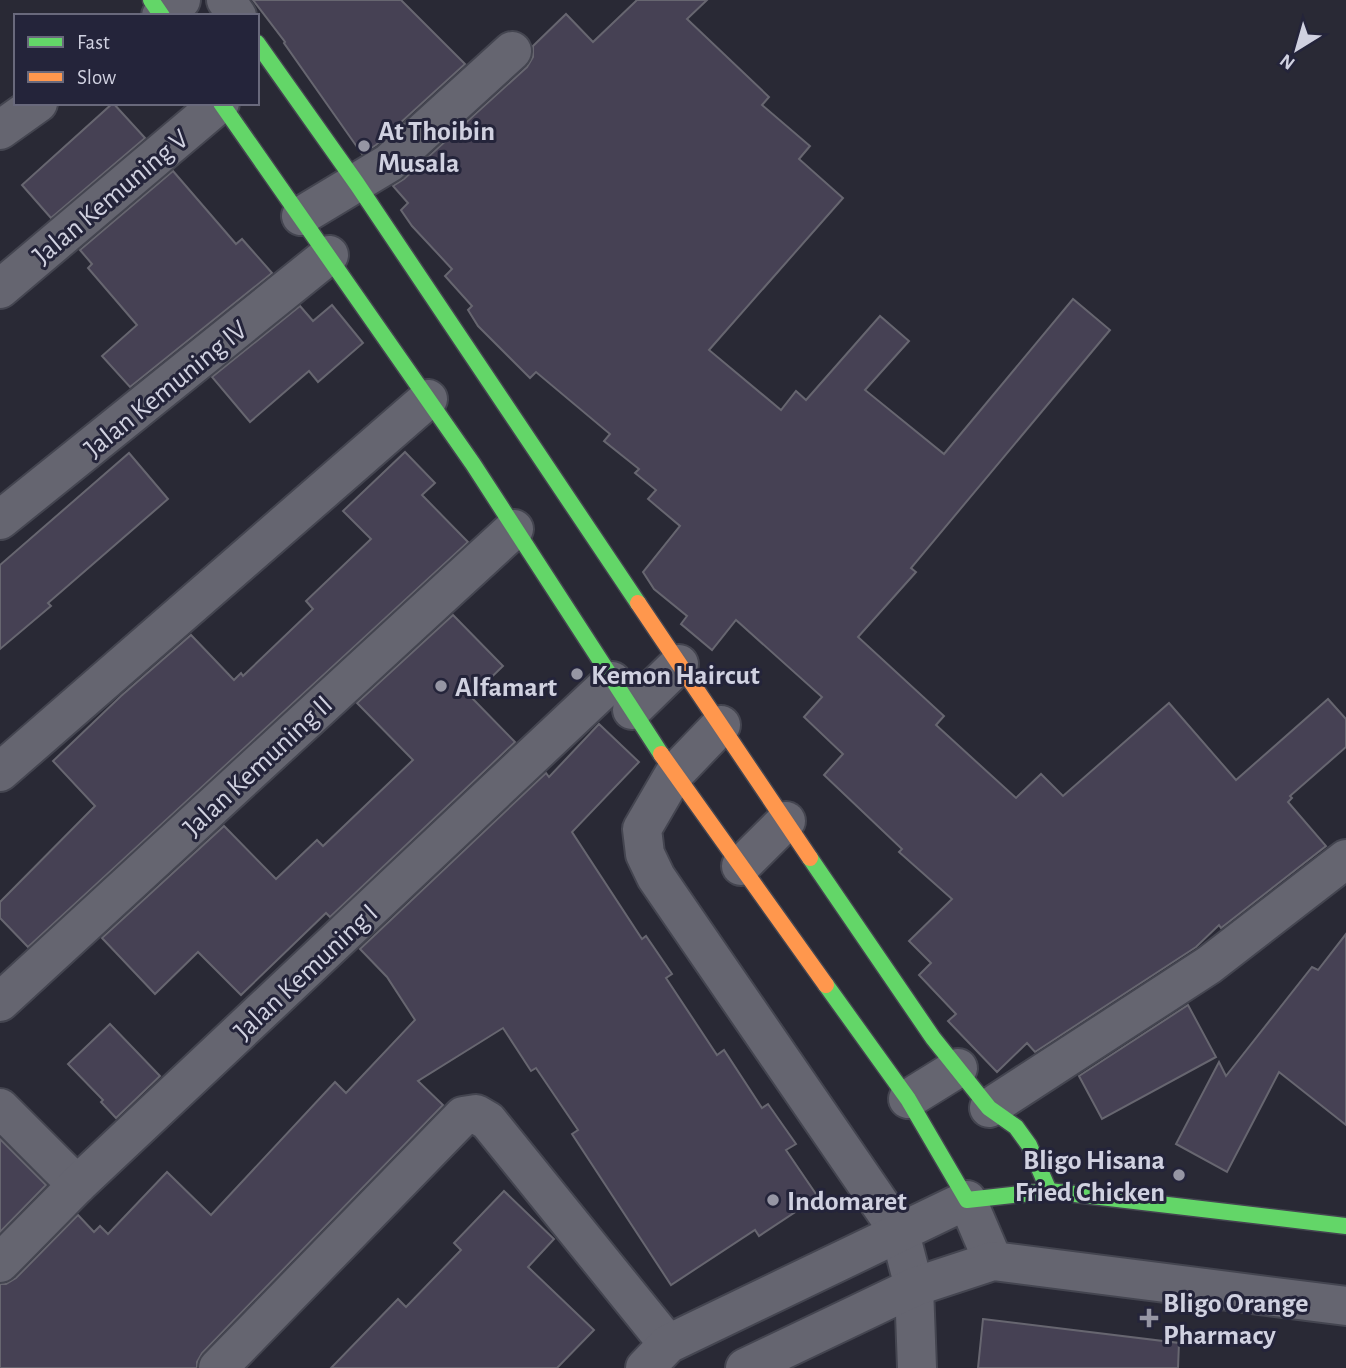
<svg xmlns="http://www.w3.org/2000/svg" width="1346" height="1368" viewBox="0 0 1346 1368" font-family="'Alegreya Sans',sans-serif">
  <rect width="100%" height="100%" fill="#292935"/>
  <g fill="#464154" stroke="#676670" stroke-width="2">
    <polygon points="253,0 401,0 465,64 376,145 362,154 284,43 285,42"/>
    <polygon points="637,0 707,0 687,19 769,97 762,105 810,146 799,159 843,198 709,350 781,410 796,391 806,400 880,316 909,341 865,390 944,454 1073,299 1110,330 911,568 916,572 858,637 944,716 936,725 1016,798 1041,774 1063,796 1169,703 1236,780 1328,699 1346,719 1346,747 1290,796 1292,798 1288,802 1326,846 1221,928 1219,925 1196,947 1035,1052 1027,1043 997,1072 948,1021 956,1014 919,975 931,963 909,941 952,899 899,852 902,849 824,775 843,754 804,717 822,697 736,620 712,650 681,624 687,616 654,589 643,572 680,526 648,499 656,490 635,473 639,469 604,441 610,434 536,372 530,378 478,326 468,310 472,306 445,276 452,269 412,226 401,210 408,203 393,186 404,179 527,67 533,57 533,46 566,14 593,42"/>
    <polygon points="113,103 145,138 51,218 22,185"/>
    <polygon points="173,171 236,244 242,239 272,273 130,387 102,356 137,325 88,268 92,264 80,250"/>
    <polygon points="332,305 363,343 318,382 309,371 250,422 212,377 300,306 313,321"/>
    <polygon points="405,452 435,483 422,495 468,542 28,947 0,918 0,902 95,806 53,761 121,696 191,635 234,680 241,673 243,676 313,609 306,601 371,539 343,511"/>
    <polygon points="129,453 168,499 48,603 51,606 0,649 0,565"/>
    <polygon points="453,615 503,666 471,697 515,742 330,917 326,913 241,995 198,952 155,994 102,938 224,826 276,879 317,840 323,846 413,760 357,703"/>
    <polygon points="599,724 639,762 572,832 642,939 646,936 672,974 666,978 717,1055 724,1050 762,1108 768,1104 796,1144 786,1150 818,1197 759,1236 755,1230 671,1285 572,1134 578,1130 536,1068 531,1071 503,1028 418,1081 443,1105 202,1353 197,1362 197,1368 0,1368 0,1284 6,1284 16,1278 78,1215 94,1232 100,1226 108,1234 167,1172 211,1215 335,1082 346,1093 415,1020 387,977 360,949 546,773 549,777"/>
    <polygon points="1346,934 1346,1125 1279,1072 1227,1172 1176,1144 1219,1062 1226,1076 1312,967 1318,970"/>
    <polygon points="1188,1005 1216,1057 1102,1119 1079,1076"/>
    <polygon points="110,1024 160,1076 116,1118 101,1102 103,1100 68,1064"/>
    <polygon points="0,1139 46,1185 0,1232"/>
    <polygon points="504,1191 554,1239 528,1267 594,1330 557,1368 331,1368 398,1299 406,1307 461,1250 454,1243"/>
    <polygon points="983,1319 1179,1343 1178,1368 978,1368"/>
  </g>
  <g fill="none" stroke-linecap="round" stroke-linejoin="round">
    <defs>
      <g id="street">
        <polyline points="226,0 237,16"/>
        <polyline points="161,16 181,0"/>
        <polyline points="0,130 38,103"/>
        <polyline points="301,216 389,163 512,51"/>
        <polyline points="0,289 220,103"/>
        <polyline points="0,520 329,255"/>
        <polyline points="632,710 679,664"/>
        <polyline points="721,725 674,774 642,829 645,854 656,877 900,1233 914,1287 917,1368"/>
        <polyline points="0,772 428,399"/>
        <polyline points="741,866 786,821"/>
        <polyline points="0,1002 514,529"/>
        <polyline points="908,1099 958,1068"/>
        <polyline points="0,1108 77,1185"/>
        <polyline points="989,1108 1209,965 1346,859"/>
        <polyline points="0,1263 77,1185 612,681"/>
        <polyline points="218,1368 463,1116 476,1114 488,1121 668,1344"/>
        <polyline points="645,1368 668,1344 967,1200 993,1261"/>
        <polyline points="745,1368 914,1287 993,1261 1346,1306"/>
      </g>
      <g id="fast">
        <polyline points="151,0 162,16"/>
        <polyline points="257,43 357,184 638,603"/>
        <polyline points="221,103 473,464 661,754"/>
        <polyline points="810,858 933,1038 989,1108 1016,1127 1029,1145 1049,1191"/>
        <polyline points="826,985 908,1099 967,1200 1049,1191 1346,1226"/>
      </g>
      <g id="slow">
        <polyline points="638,603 810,858"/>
        <polyline points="661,754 826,985"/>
      </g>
    </defs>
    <use href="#street" stroke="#444550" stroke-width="42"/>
    <use href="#fast" stroke="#444550" stroke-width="19"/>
    <use href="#slow" stroke="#444550" stroke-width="19"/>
    <use href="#street" stroke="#656570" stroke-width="38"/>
    <use href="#fast" stroke="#63d668" stroke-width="16"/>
    <use href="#slow" stroke="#ff974d" stroke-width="16"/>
  </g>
  <g fill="#9696a4" stroke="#24243a" stroke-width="2.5">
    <circle cx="364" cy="146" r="7"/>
    <circle cx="577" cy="674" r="7"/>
    <circle cx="441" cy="686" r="7"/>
    <circle cx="1179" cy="1175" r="7"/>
    <circle cx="773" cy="1200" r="7"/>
    <path d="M1145.5 1307.5h7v7h7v7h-7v7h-7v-7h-7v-7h7z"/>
  </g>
  <g text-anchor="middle" stroke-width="6" stroke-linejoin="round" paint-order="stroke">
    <g font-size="28" font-weight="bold" fill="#d0d1e0" stroke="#24243a" text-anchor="start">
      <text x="378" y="140">At Thoibin<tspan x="378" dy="32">Musala</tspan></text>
      <text x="591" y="684">Kemon Haircut</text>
      <text x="455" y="696">Alfamart</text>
      <text x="1165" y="1169" text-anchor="end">Bligo Hisana<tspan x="1165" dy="32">Fried Chicken</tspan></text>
      <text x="787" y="1210">Indomaret</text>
      <text x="1163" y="1312">Bligo Orange<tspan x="1163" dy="32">Pharmacy</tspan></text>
    </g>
    <g font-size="28" fill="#d0d1e0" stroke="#24243a">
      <text transform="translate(110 196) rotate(-40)" y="10">Jalan Kemuning V</text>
      <text transform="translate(165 388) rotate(-39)" y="10">Jalan Kemuning IV</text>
      <text transform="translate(257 765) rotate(-43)" y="10">Jalan Kemuning II</text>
      <text transform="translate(305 971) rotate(-43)" y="10">Jalan Kemuning I</text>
    </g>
  </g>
  <rect x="14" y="14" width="245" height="91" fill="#24243a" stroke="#69697c" stroke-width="2"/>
  <rect x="28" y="37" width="35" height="10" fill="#63d668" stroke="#69697c" stroke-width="2"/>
  <text x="77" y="49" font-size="21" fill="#d0d1e0">Fast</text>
  <rect x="28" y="72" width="35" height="10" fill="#ff974d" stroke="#69697c" stroke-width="2"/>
  <text x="77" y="84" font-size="21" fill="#d0d1e0">Slow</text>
  <g transform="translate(1297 49) rotate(217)" stroke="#24243a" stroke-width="5" paint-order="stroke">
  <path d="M0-5L12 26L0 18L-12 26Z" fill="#d0d1e0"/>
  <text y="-10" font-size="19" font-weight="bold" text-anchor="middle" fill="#d0d1e0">N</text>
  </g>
</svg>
